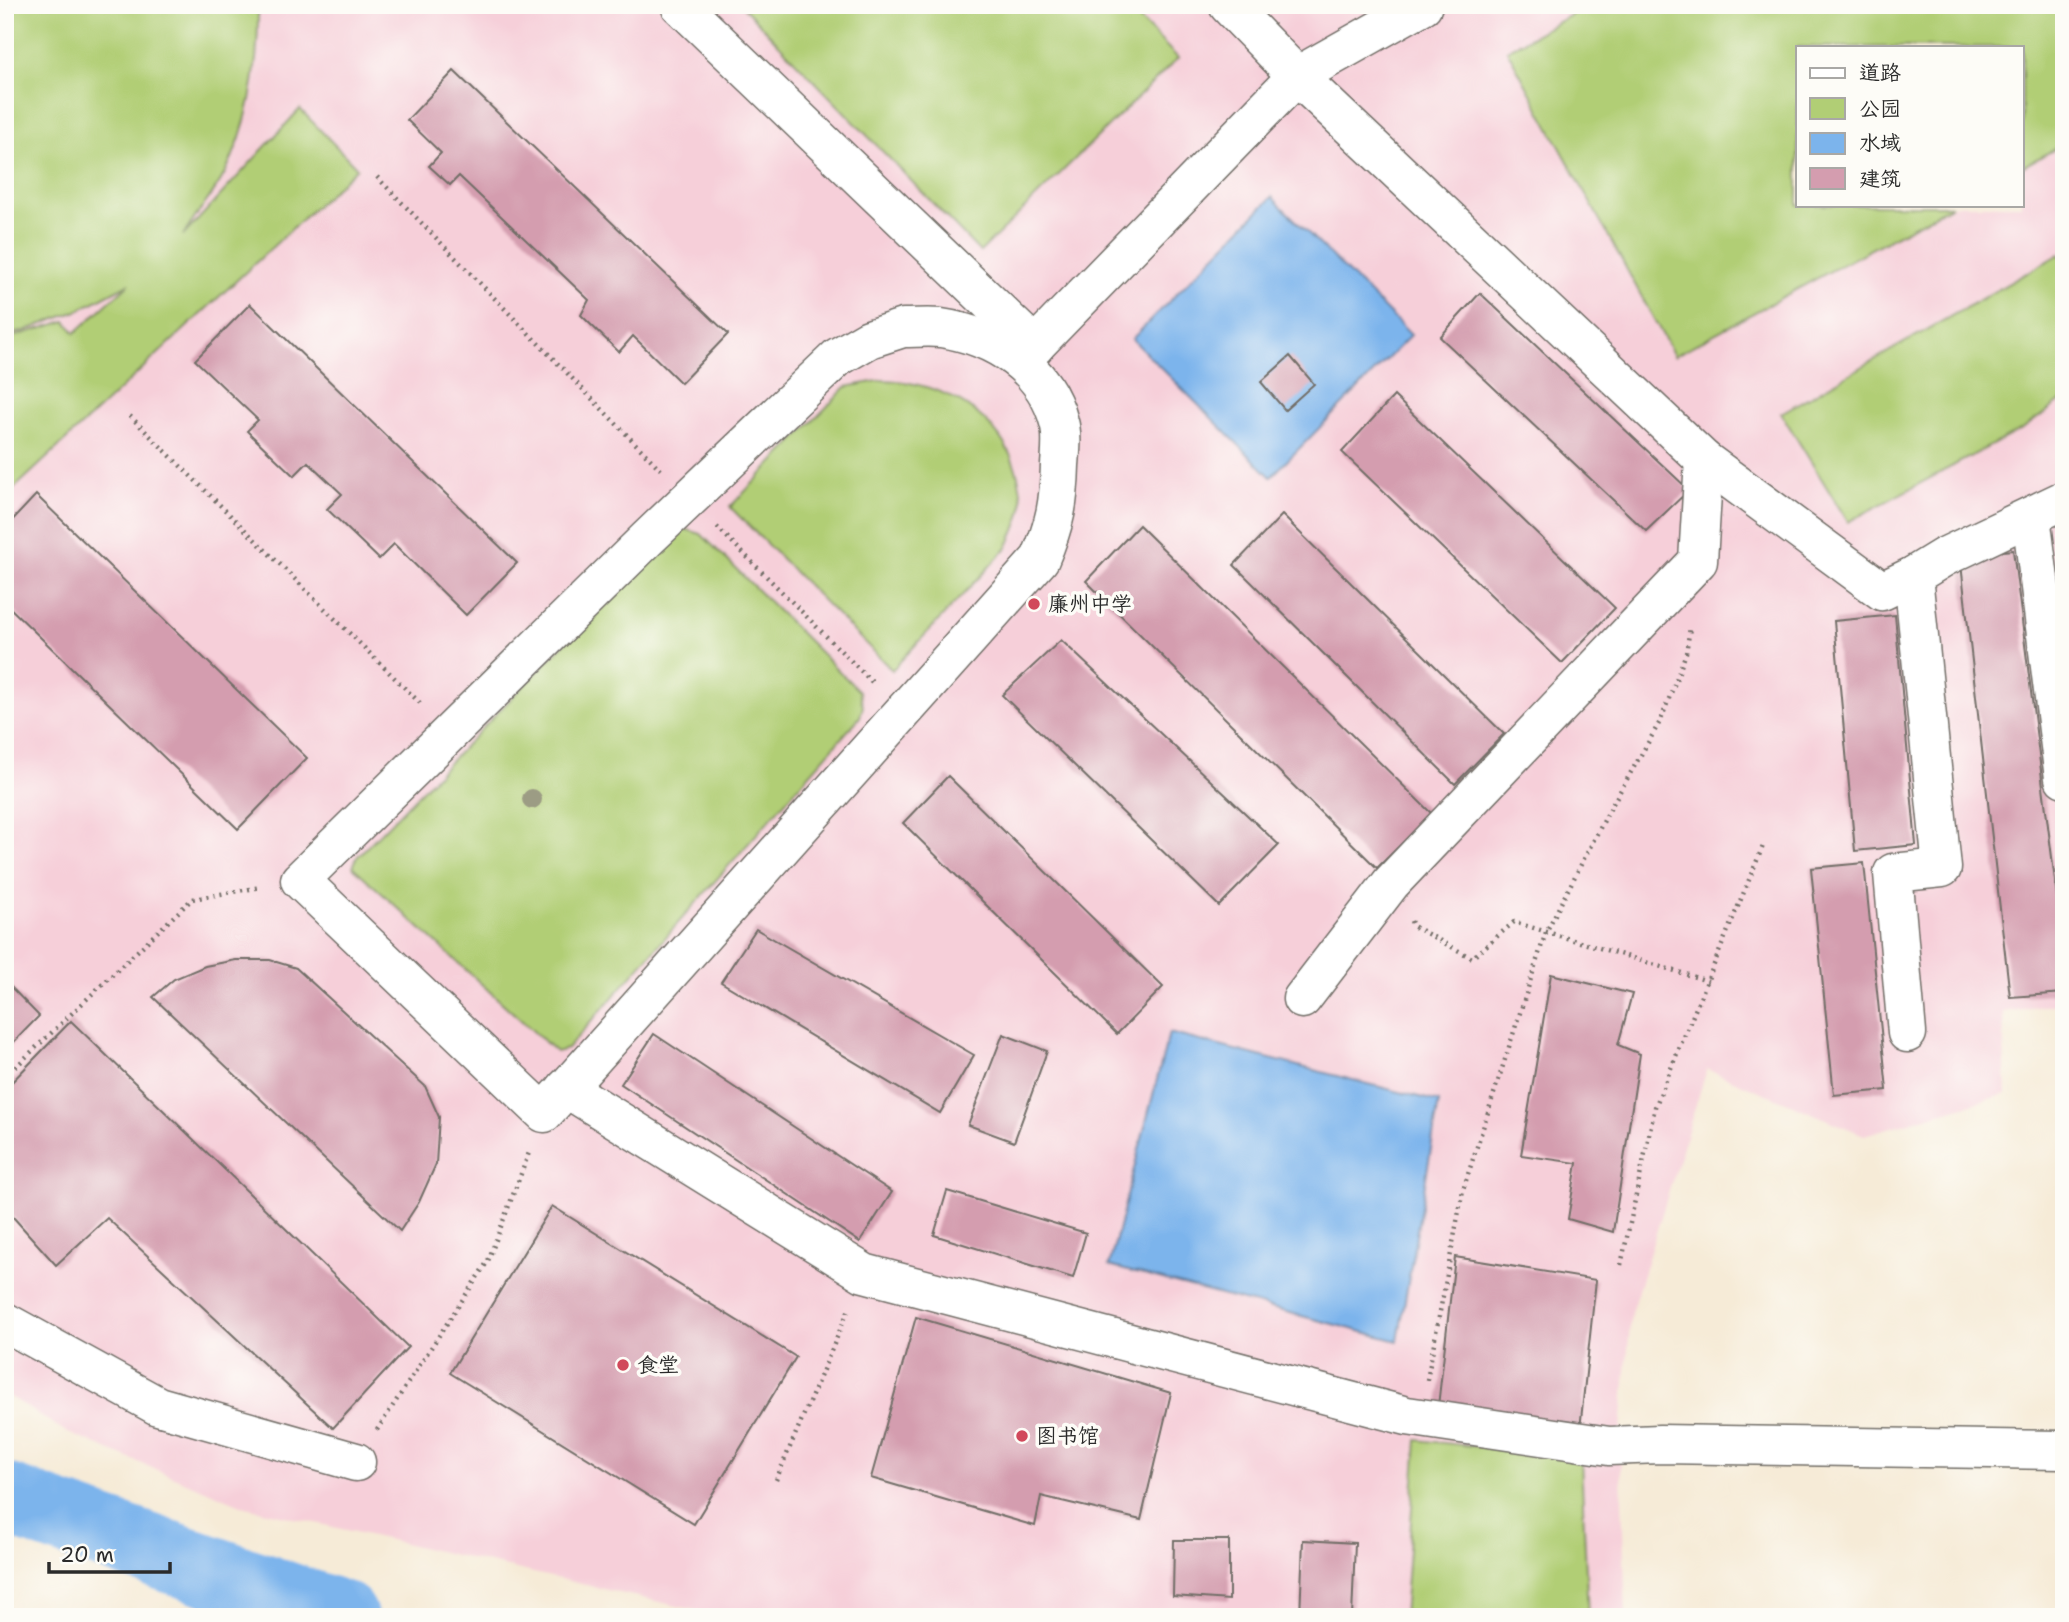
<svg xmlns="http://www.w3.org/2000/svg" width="2069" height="1622" viewBox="0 0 2069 1622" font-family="'Shantell Sans','LXGW WenKai TC',sans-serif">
  <rect width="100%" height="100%" fill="#fdfcf7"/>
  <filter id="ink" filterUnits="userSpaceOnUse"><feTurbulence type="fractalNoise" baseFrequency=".0143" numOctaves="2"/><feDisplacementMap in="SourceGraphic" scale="14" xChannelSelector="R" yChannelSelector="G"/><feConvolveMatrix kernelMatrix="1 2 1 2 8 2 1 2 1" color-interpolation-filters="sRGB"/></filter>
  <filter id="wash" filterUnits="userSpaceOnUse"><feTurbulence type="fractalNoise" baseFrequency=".00686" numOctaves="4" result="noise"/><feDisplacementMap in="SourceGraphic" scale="28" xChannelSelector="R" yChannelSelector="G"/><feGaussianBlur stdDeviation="1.57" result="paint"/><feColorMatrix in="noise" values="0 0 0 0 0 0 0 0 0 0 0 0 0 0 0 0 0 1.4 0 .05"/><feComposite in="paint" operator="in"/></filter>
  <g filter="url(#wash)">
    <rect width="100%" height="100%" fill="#f6ebd7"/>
    <path fill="#f6cfd9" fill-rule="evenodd" d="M5 5H2064V1003L2003 1012 2006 1094 1864 1135 1707 1069 1631 1313 1620 1441 1626 1617H725L246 1507 68 1433 5 1394ZM1798 47H2022V205H1798Z"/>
    <g fill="#b1ce75" stroke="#6e7c50" stroke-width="2">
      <path d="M5 5H258C259 63 251 122 225 173 213 196 195 215 183 236L300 109 357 168 5 497V339L66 321 75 333 130 283 77 311 24 331 5 336Z"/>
      <polygon points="741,5 1126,5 1178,58 980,252"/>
      <polygon points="1589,5 2064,5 2064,144 2022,167 2022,47 1798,47 1798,205 1952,205 1674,356 1507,50"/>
      <polygon points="2060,254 2064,261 2064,399 2024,428 1848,522 1781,413"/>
      <path d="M883 380C942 382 1002 415 1018 476 1020 485 1023 498 1022 508 1020 522 1013 535 1007 548L892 670 730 507 846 387Z"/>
      <polygon points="685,529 701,534 859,691 863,706 860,717 567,1049 556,1052 353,867 357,857 673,532"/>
      <polygon points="1417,1440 1581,1458 1588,1617 1404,1617"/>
    </g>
    <g fill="#7cb4ec" stroke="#54708c" stroke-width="2">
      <polygon points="1272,197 1411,335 1271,477 1132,339"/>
      <polygon points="1169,1033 1439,1102 1398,1341 1109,1266"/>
    </g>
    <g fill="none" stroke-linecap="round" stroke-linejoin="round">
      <polyline stroke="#7cb4ec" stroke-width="72" points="5,1499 342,1617"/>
    </g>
    <g id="blocks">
      <g fill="#d49daf">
        <polygon points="454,71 728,334 681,383 633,336 619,352 581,315 589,300 459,176 450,185 429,166 441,153 407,120"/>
        <polygon points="1480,293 1689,490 1646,531 1440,337"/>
        <polygon points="250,304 517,563 466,615 394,544 379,559 327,509 342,494 308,462 294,476 247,431 258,420 195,360"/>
        <polygon points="1290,356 1314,384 1285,410 1261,382"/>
        <polygon points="1394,396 1615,608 1562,663 1342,452"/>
        <polygon points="36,495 307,758 238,829 5,603 5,528"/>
        <polygon points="1282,515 1504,734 1455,784 1234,565"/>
        <polygon points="1139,525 1432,814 1377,868 1086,581"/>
        <polygon points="2013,550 2064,952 2064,993 2010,997 1960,555"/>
        <polygon points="1895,615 1916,845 1855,851 1834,621"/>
        <polygon points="1061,640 1279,845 1219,906 1002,695"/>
        <polygon points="948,776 1163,987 1117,1034 903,823"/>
        <polygon points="1864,863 1887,1090 1834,1095 1811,868"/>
        <polygon points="756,929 974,1055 940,1113 721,982"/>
        <polygon points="236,960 270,960 296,968 425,1086 439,1117 436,1164 419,1202 400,1231 153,997 174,979 205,966"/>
        <polygon points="1551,974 1632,994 1618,1045 1640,1054 1613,1232 1568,1219 1577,1163 1521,1155"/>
        <polygon points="5,981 39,1016 5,1051"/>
        <polygon points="71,1021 408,1347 333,1428 107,1218 56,1265 5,1208 5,1089"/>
        <polygon points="654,1034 892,1192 860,1242 621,1084"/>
        <polygon points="1003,1034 1047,1051 1014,1142 968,1125"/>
        <polygon points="947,1191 1086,1233 1073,1278 934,1235"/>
        <polygon points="552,1206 796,1357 694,1524 450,1373"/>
        <polygon points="1455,1257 1596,1280 1579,1438 1437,1415"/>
        <polygon points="916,1317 1171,1393 1141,1520 1041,1496 1035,1526 871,1478"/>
        <polygon points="1174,1540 1229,1540 1229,1600 1173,1596"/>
        <polygon points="1303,1540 1355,1543 1352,1617 1300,1617"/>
      </g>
    </g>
  </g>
  <g filter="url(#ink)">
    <use href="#blocks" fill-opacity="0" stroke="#726e67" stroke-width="2"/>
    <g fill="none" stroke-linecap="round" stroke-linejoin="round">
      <defs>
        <g id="minor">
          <polyline points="680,5 1035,346"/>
          <polyline points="1228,5 1297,76 1704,460 1882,591 1913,576 1944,557 2064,500"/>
          <path d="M903 328C916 328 929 327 941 328 995 336 1045 368 1059 422 1063 435 1061 452 1060 465 1059 503 1055 524 1040 559L544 1113 300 880 647 539 838 357 869 339Z"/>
          <polyline points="1020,361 1297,76 1423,5"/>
          <polyline points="2031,516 2064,778"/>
          <polyline points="1302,999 1391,883 1698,561 1704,460"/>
          <polyline points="1907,1033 1893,873 1942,868 1913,576"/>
          <polyline points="566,1088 864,1273 1407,1416 1609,1446 1660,1444 2064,1450"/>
          <polyline points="5,1322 158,1406 356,1462"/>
        </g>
      </defs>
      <use href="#minor" stroke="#726e67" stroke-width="41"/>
      <g stroke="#726e67" stroke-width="4.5" stroke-dasharray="2 5" stroke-linecap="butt">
        <polyline points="377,177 662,471"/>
        <polyline points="130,416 422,705"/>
        <polyline points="717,527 874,684"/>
        <polyline points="1411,921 1413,926 1472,958 1514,922 1708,981"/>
        <polyline points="5,1077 192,899 261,887"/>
        <polyline points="1621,1265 1655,1107 1763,846"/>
        <polyline points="1427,1380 1463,1190 1546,932 1611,807 1661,720 1686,653 1690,628"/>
        <polyline points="377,1430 488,1261 530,1150"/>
        <polyline points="776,1480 849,1309"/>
      </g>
      <use href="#minor" stroke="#fff" stroke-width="38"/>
    </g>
    <circle fill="#9c9c84" cx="532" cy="799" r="10"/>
  </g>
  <g fill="#d1495b" stroke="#fdfcf7" stroke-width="2.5">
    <circle cx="1034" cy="604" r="7"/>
    <circle cx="623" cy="1365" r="7"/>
    <circle cx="1022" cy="1436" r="7"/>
  </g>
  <g text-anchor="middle" stroke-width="7" stroke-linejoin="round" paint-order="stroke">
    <g font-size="21" fill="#2b2b2b" stroke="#fdfcf7" text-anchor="start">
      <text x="1048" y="611">廉州中学</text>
      <text x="637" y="1372">食堂</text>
      <text x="1036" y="1443">图书馆</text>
    </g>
  </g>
  <rect width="2069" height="1622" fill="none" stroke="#fdfcf7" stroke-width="28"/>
  <rect x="1796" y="46" width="228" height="161" fill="#fdfcf7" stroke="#a9a8a5" stroke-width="2"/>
  <rect x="1810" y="68" width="35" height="10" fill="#ffffff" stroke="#a9a8a5" stroke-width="2"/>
  <text x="1859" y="80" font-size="21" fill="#2b2b2b">道路</text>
  <rect x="1810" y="98" width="35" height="21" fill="#b1ce75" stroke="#a9a8a5" stroke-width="2"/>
  <text x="1859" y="116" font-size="21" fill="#2b2b2b">公园</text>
  <rect x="1810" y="133" width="35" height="21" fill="#7cb4ec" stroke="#a9a8a5" stroke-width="2"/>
  <text x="1859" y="150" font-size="21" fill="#2b2b2b">水域</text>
  <rect x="1810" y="168" width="35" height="21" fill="#d49daf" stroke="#a9a8a5" stroke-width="2"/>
  <text x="1859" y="186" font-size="21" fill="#2b2b2b">建筑</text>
  <path d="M49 1562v10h121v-10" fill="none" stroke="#2b2b2b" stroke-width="3.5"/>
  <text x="60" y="1562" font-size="21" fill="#2b2b2b" stroke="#fdfcf7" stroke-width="5" paint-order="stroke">20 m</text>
</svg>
